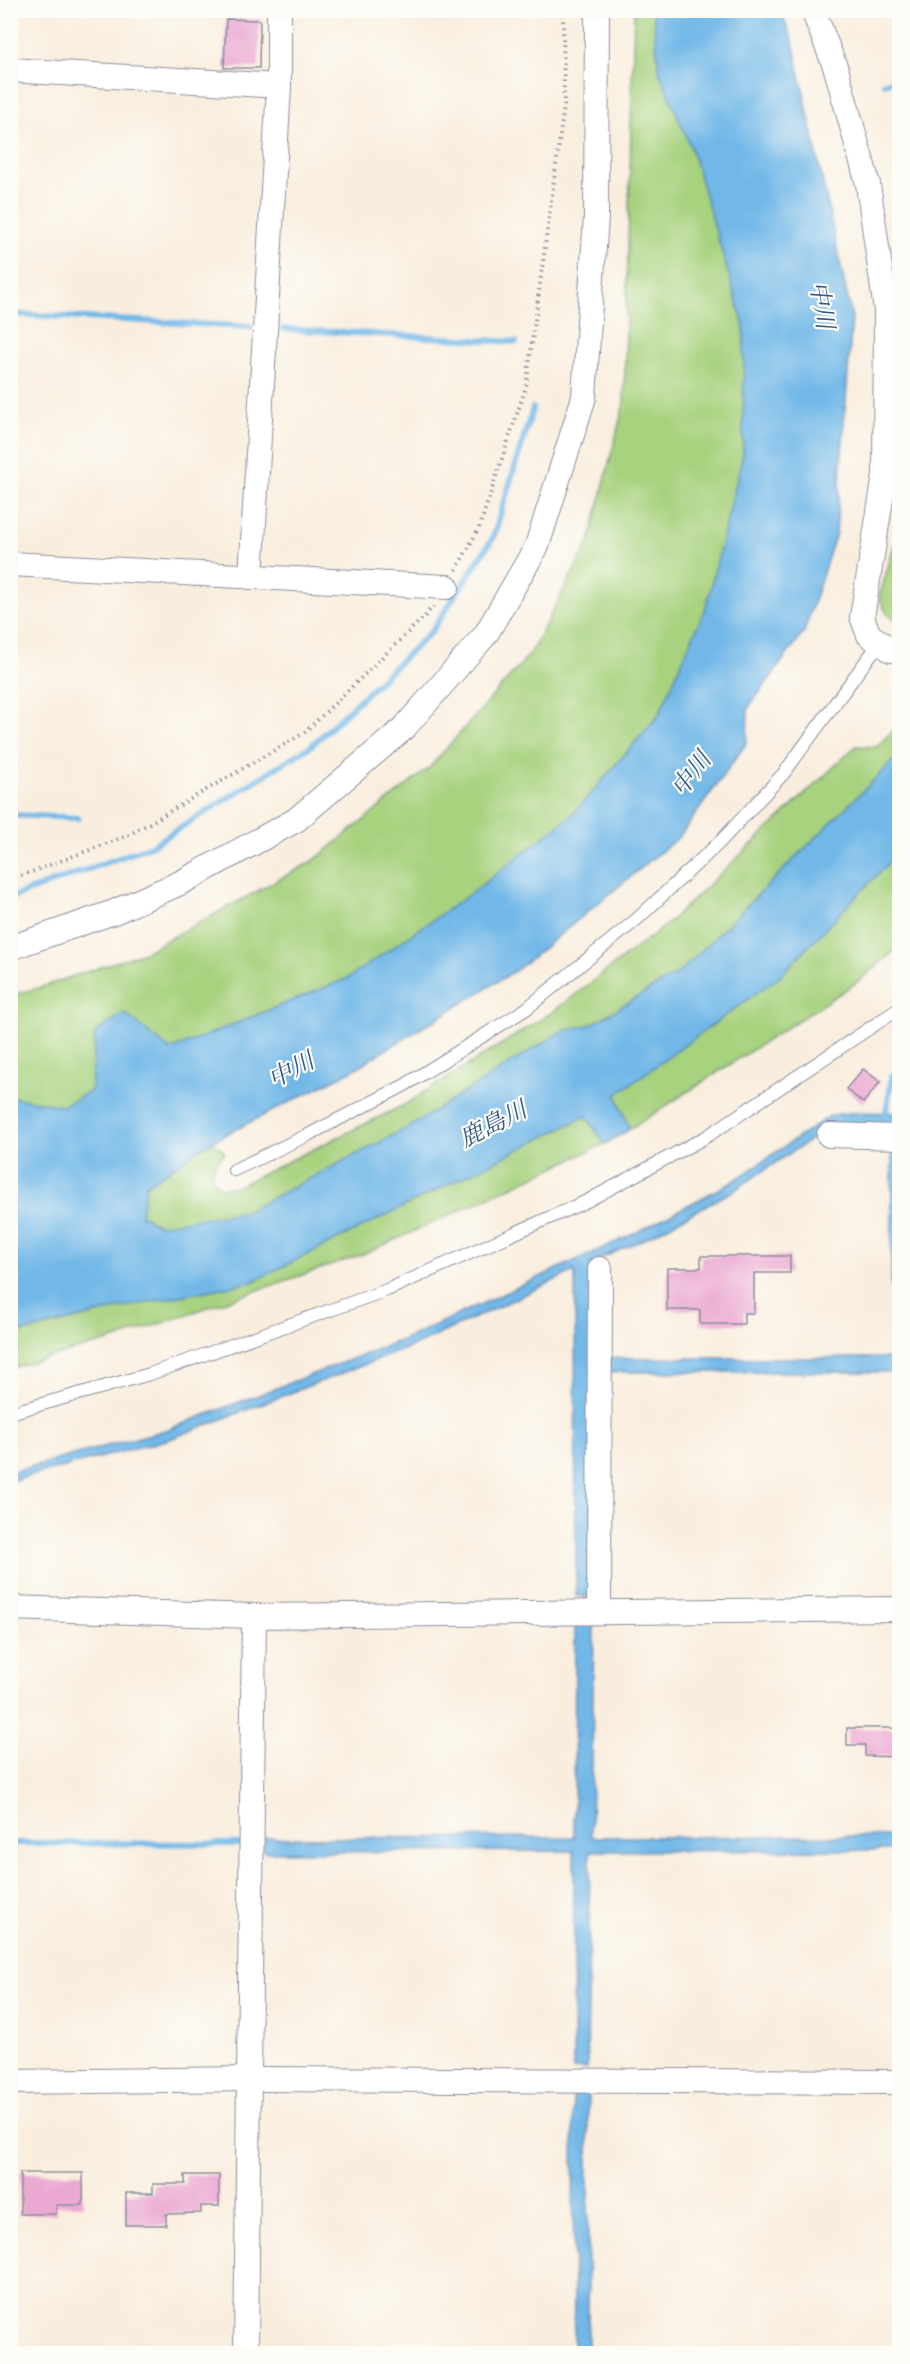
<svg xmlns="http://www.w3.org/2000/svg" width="910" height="2364" viewBox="0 0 910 2364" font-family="'IM FELL French Canon','Noto Serif JP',serif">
  <rect width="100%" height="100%" fill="#fdfcf7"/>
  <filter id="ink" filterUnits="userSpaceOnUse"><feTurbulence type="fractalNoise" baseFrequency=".0167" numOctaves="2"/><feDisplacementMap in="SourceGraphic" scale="12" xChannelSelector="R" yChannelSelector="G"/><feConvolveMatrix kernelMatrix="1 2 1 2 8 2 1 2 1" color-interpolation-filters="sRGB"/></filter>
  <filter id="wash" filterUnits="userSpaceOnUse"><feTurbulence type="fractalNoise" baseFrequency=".008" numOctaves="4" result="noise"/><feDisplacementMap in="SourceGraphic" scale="24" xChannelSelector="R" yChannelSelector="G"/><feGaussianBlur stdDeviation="1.35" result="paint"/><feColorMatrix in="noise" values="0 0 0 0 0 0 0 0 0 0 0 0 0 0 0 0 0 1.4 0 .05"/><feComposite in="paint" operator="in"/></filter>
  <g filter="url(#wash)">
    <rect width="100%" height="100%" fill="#f9eede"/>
    <g fill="#a7d27e" stroke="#61806e" stroke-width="1.5">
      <polygon points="634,11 733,11 775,608 509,929 11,1141 11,995 39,988 145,952 313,861 430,767 530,654 590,540 624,404"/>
      <polygon points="899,529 899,622 887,614 879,598"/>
      <polygon points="899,725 899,778 704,979 228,1242 10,1197 747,742 680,836 518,969 351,1071 212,1141 225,1152 214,1166 211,1178 222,1188 238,1186 404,1105 551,1013 665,926 856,746 876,747"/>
      <polygon points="899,825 899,947 859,981 630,1129 605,1144 364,1254 109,1341 11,1368 11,1320 242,1276"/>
    </g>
    <g fill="#71b8e8" stroke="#4674a3" stroke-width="1.5">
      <polygon points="653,11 780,11 792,38 852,318 836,533 804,632 748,708 747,742 680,836 518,969 351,1071 211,1142 146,1185 141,1215 158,1225 247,1211 411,1126 562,1031 592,1024 680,972 899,755 899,852 780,976 616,1095 630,1129 605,1144 586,1116 252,1282 138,1304 11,1335 11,1097 62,1106 91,1091 95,1033 124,1013 170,1050 348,978 473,892 573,814 658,716 706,607 743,454 744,326 691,148 659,71"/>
      <polygon points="859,1112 899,1113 899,1127 828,1128 733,1191 644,1239 591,1263 592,1596 576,1596 575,1271 416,1345 170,1439 11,1481 11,1472 169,1429 409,1337 633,1234 732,1182 831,1115"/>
      <polygon points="899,1149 899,1372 609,1372 609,1358 891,1358 892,1150"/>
      <polygon points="575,1623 594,1623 591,1837 899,1836 900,1850 590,1851 587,2069 573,2069 574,1851 264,1852 264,1838 574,1837"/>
      <polygon points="573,2092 588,2092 588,2353 574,2353"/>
    </g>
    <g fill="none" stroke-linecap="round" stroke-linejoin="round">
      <g stroke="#71b8e8" stroke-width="6">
        <polyline points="884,84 900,77"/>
        <polyline points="10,314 251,327"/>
        <polyline points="283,329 516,342"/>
        <polyline points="10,815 78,818"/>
        <polyline points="10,898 151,846 311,746 431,632 493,538 533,408"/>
        <polyline points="885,1119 892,1076 900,1070"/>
        <polyline points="10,1843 246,1844"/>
      </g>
    </g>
    <g id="blocks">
      <g fill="#eba9d2">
        <polygon points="226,19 260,20 259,68 224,68"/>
        <polygon points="863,1069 880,1082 863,1103 846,1089"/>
        <polygon points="701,1256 790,1256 790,1273 754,1273 754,1313 744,1313 744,1324 700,1324 700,1310 667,1310 667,1268 701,1268"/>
        <polygon points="847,1728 900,1728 900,1757 865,1756 865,1745 847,1745"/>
        <polygon points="20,2173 83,2173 83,2205 56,2205 56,2214 20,2214"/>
        <polygon points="185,2175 219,2175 219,2206 201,2206 201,2213 166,2214 166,2225 126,2225 126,2193 153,2193 153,2184 185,2184"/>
      </g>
    </g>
  </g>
  <g filter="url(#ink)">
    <use href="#blocks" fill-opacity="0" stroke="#8a8e9e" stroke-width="1.5"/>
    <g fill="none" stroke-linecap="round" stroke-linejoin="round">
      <defs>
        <g id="lane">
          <polyline points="234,1170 308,1135 405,1085 526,1009 636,920 720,842 784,773 880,642"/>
          <polyline points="10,1413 150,1374 387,1290 587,1201 706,1137 900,1008"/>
        </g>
        <g id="street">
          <polyline points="813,10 836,69 868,184 886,310 885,475 862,617 869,635 891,650 900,649"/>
          <polyline points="10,70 279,86"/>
          <polyline points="10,564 447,587"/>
          <polyline points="251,577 279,86 279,10"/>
          <polyline points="10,948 114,912 180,883 296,820 404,728 486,634 537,546 584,397 596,217 597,10"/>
          <polyline points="829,1135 900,1137"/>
          <polyline points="10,1608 254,1616 900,1609"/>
          <polyline points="599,1612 600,1269"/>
          <polyline points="10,2082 250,2079 900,2082"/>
          <polyline points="246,2354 254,1616"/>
        </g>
      </defs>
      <use href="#lane" stroke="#8a8e9e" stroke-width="14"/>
      <use href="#street" stroke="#8a8e9e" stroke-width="26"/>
      <g stroke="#8a8e9e" stroke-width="4" stroke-dasharray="1.5 4.5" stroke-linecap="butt">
        <polyline points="456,570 479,528 526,387 564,106 563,10"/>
        <polyline points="10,880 129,835 304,733 425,616 433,606"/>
      </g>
      <use href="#lane" stroke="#fff" stroke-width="12"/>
      <use href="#street" stroke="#fff" stroke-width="24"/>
    </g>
  </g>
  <g text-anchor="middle" stroke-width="4.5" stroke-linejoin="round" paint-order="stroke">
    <g font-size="24" font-style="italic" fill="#355887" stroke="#fdfcf7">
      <text transform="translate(822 305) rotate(80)" y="8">中川</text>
      <text transform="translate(691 774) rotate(-53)" y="8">中川</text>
      <text transform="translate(291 1070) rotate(-28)" y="8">中川</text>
      <text transform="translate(493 1124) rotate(-27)" y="8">鹿島川</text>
    </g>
  </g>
  <rect width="910" height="2364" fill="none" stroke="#fdfcf7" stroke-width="36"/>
</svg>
